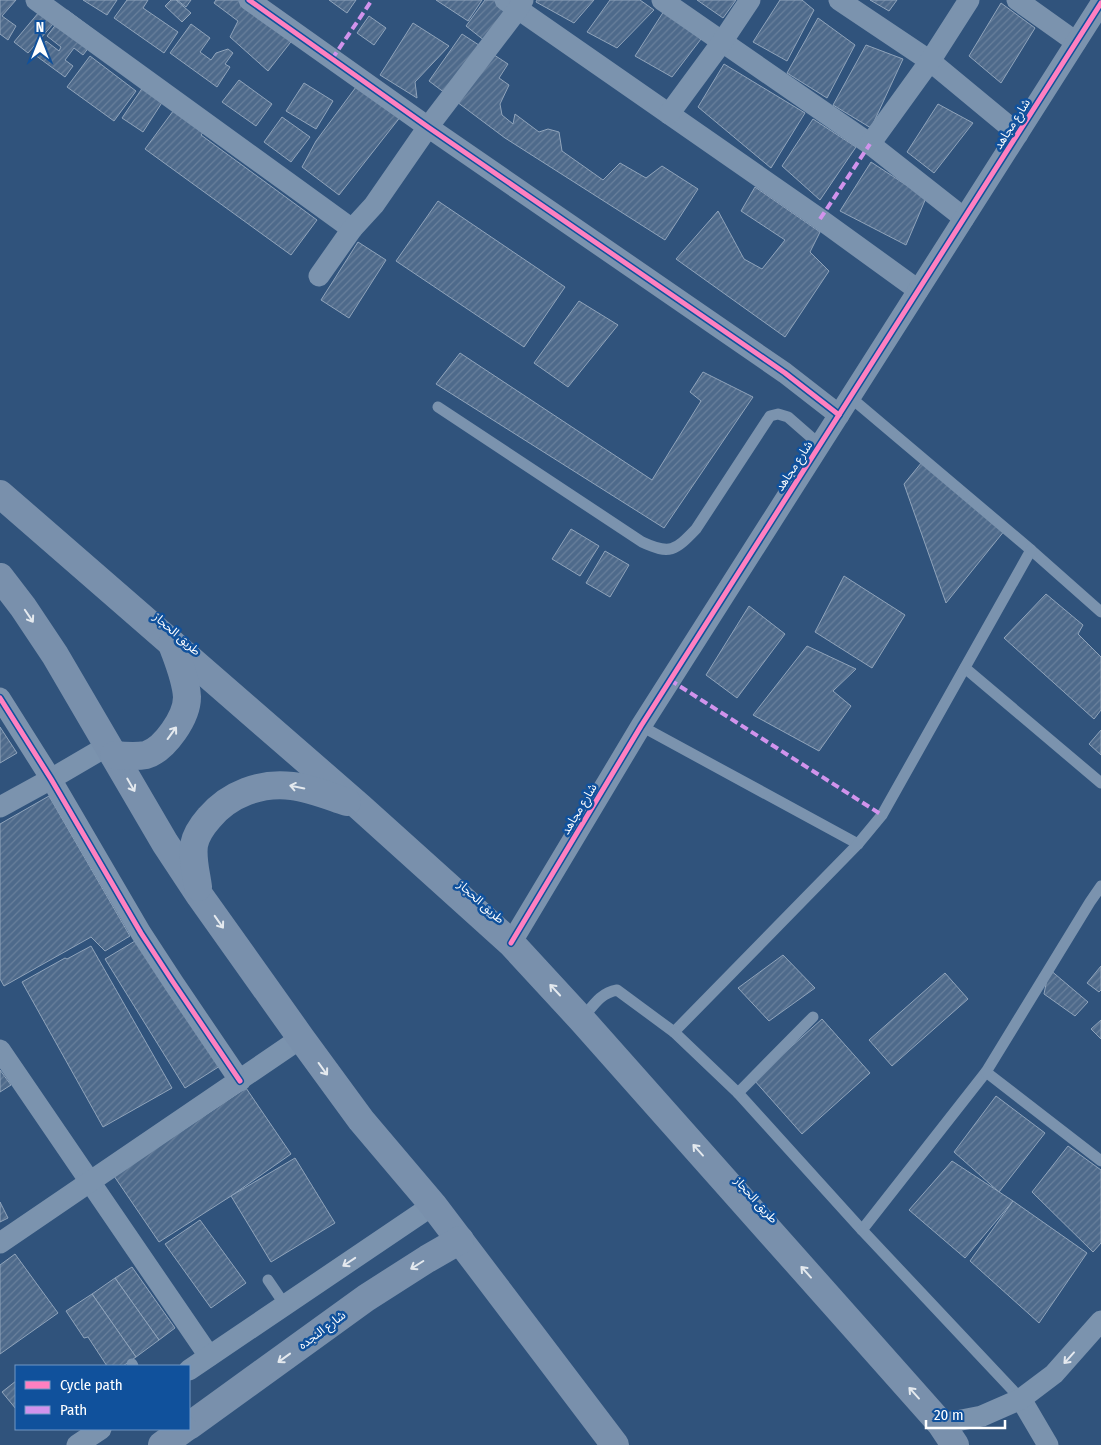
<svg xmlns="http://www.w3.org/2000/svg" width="1101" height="1445" viewBox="0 0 1101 1445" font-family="'Fira Sans Condensed','Noto Sans Arabic',sans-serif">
  <defs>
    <pattern id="building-hatch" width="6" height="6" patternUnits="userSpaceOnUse" patternTransform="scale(1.25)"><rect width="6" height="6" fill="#4e6a8b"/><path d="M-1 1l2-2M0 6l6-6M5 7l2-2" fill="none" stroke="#69809c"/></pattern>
  </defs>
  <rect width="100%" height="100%" fill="#30537c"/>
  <g fill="url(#building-hatch)" stroke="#90a4bb">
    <polygon points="0,0 16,0 2,16 16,26 8,40 0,34"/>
    <polygon points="83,0 117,0 107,15"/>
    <polygon points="127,0 148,0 143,8 178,32 164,53 114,18"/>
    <polygon points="171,0 176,0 191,13 182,22 165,6"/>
    <polygon points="177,0 191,0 186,7"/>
    <polygon points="216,0 260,0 301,29 268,71 230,37 238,21 214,3"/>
    <polygon points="329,0 356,0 347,13"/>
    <polygon points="436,0 482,0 468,21"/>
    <polygon points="485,0 516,0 485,41 466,26"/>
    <polygon points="537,0 594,0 574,23 536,2"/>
    <polygon points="610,0 640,0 654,10 617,48 587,32"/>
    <polygon points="697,0 736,0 723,18"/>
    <polygon points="780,0 802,0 814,10 787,61 753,42"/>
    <polygon points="870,0 897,0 889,11"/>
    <polygon points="1001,3 1035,28 1001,83 969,56"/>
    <polygon points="67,10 99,34 83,55 74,48 65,60 73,66 65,77 35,55 46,41 59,51 61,47 47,36"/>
    <polygon points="664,11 701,39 672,77 635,56"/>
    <polygon points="39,12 53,24 28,53 14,42"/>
    <polygon points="369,16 386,28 374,45 357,33"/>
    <polygon points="818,18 855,45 827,98 787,73"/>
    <polygon points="413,23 449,46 415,82 417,98 380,75"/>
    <polygon points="191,24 210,38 200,52 211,60 216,53 228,49 233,53 225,64 230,67 217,87 170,53"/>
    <polygon points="462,34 508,64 499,78 509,85 500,104 502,115 513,124 515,114 539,132 548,129 559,132 562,151 603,180 620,163 646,178 662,166 698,189 665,240 505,138 429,81"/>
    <polygon points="866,45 903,59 871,128 833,105"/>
    <polygon points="90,56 136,91 114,121 67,87"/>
    <polygon points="724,64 805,113 771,168 698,107"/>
    <polygon points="239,80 272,104 256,126 222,102"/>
    <polygon points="304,83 333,101 316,129 286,111"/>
    <polygon points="143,87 163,101 143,132 122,118"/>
    <polygon points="356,87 401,116 339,195 302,167 316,141"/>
    <polygon points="182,99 212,121 201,135 317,220 291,255 145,149"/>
    <polygon points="938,104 973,123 934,173 907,152"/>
    <polygon points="282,117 310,137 291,162 264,142"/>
    <polygon points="813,119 856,147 820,200 782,166"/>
    <polygon points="871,162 926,198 906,245 840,211"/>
    <polygon points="755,187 820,232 810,252 829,271 785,337 676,259 718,211 744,259 762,269 785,240 741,211"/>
    <polygon points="438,201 565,287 524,347 396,261"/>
    <polygon points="358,242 386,260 349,318 321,300"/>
    <polygon points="579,301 618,325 568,387 534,363"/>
    <polygon points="460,353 652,480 701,401 690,392 703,372 753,397 664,528 436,384"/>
    <polygon points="922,462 1005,530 946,603 904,484"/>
    <polygon points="571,529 599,546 580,576 552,559"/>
    <polygon points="605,551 629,565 610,597 586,583"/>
    <polygon points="844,576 905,615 872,668 815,632"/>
    <polygon points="1046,594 1083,625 1078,634 1101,657 1101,710 1094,719 1004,638"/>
    <polygon points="749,606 785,634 737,698 706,675"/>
    <polygon points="807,646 856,669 833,691 851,706 819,751 753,715"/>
    <polygon points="0,727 17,753 0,763"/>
    <polygon points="1101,730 1101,755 1089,744"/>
    <polygon points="49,796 130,936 105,951 91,937 4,986 0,979 0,824"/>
    <polygon points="140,938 220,1066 185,1088 105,959"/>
    <polygon points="91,946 172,1088 103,1127 22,982 65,958 67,959"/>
    <polygon points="783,955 815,988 769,1021 738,988"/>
    <polygon points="1101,966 1101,990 1099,992 1087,983"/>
    <polygon points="1049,969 1088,1002 1075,1016 1044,994"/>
    <polygon points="945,973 968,999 892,1066 869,1040"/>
    <polygon points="822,1019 870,1073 802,1134 754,1080"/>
    <polygon points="1101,1020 1101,1039 1091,1029"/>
    <polygon points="0,1070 11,1085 0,1092"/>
    <polygon points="246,1088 291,1154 231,1196 159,1242 114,1176"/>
    <polygon points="996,1096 1045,1133 999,1192 954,1152"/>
    <polygon points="1068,1146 1101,1170 1101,1243 1093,1252 1032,1192"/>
    <polygon points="295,1158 335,1223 271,1262 231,1196"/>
    <polygon points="952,1161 1013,1201 965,1258 909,1210"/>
    <polygon points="1013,1201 1087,1253 1039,1323 970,1261"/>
    <polygon points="0,1202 8,1218 0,1222"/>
    <polygon points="200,1220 246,1283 211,1308 165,1244"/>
    <polygon points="15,1254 58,1313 0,1354 0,1265"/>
    <polygon points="132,1267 175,1328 159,1340 115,1278"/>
    <polygon points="115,1278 159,1340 136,1357 92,1294"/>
    <polygon points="92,1294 136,1357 123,1366 107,1366 88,1337 84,1338 66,1311"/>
    <polygon points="16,1381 16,1409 2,1392"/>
  </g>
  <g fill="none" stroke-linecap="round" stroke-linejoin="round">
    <g stroke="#7b93ae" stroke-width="11">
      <polyline points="850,397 1031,550 1101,612"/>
      <path d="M438 407 642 542C670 555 675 551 696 529L770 416 778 414 788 417 820 445"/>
      <polyline points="965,668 1101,783"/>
      <polyline points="641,726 858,844"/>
      <path d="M582 1019C593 1006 600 993 617 990L674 1032 858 844 882 815 1031 550"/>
      <polyline points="674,1032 738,1093 862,1230 986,1072 1090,902 1101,886"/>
      <polyline points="986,1072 1101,1161"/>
      <polyline points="738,1093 813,1017"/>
      <polyline points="862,1230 1021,1399"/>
      <polyline points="268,1280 285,1305"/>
      <polyline points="132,1364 133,1366"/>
    </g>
    <g stroke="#7b93ae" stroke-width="21">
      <polyline points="36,0 352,229"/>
      <polyline points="249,0 428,127 785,373 839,415"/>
      <polyline points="505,0 820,219 918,290"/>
      <polyline points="662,0 870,144 964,218"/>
      <polyline points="839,0 930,61 1018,134"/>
      <polyline points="1017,0 1076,42"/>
      <polyline points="669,114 722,42 750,0"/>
      <polyline points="870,144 930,61 969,0"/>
      <polyline points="319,276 352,229 374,205 428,127 518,9 523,0"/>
      <polyline points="0,698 51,779 141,933 173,982 240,1081"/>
      <polyline points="0,807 51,779 109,745"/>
      <polyline points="511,943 641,726 1101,3"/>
      <polyline points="0,1050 209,1356"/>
      <polyline points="0,1243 301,1038"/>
      <polyline points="189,1370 433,1205"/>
      <polyline points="1021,1399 1048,1445"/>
      <polyline points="941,1424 982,1416 1021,1399 1054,1374 1101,1321"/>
      <polyline points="77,1445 101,1429"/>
    </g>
    <g stroke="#7990ac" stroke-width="28">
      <polyline points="0,494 360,807 511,943 582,1020 941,1424 955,1445"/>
      <polyline points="0,577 23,607 55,655 165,843 200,896 301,1038 361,1120 433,1205 615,1445"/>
      <path d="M114 755C124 756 136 757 146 755 165 749 187 717 187 697 186 679 178 661 172 644"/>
      <path d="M198 887C196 872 192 859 194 845 196 834 202 826 209 818 229 794 261 782 292 786 310 788 329 796 347 802"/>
      <polyline points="189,1426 366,1298 427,1259 460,1240"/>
      <polyline points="162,1445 184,1429"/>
    </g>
    <g stroke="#d193ec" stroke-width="4" stroke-dasharray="8 4" stroke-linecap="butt">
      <polyline points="332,59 372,0"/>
      <polyline points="820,219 870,144"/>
      <polyline points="670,680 882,815"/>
    </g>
    <defs>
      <g id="cycleway">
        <polyline points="249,0 428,127 785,373 839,415"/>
        <polyline points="0,698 51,779 141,933 173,982 240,1081"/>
        <polyline points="511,943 641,726 1101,3"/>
      </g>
    </defs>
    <use href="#cycleway" stroke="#10519c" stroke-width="8"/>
    <use href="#cycleway" stroke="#ff80c0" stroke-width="5"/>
  </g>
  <defs><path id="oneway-shaft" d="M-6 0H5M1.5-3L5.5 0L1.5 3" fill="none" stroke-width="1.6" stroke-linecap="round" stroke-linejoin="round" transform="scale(1.25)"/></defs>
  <g stroke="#e4e9ee">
    <use href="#oneway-shaft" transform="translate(29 616) rotate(56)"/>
    <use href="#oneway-shaft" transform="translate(172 733) rotate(-54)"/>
    <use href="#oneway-shaft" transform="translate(131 785) rotate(60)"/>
    <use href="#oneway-shaft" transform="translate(297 787) rotate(-169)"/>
    <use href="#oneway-shaft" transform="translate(219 922) rotate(55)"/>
    <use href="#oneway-shaft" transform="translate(555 990) rotate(-133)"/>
    <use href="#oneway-shaft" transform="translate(323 1069) rotate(54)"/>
    <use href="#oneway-shaft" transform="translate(698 1150) rotate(-132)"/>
    <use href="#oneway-shaft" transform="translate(417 1265) rotate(148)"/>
    <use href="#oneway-shaft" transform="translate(806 1272) rotate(-132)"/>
    <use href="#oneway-shaft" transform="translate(284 1358) rotate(144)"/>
    <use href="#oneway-shaft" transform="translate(914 1393) rotate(-132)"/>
  </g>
  <g stroke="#e5e9ef">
    <use href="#oneway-shaft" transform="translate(349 1262) rotate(146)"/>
    <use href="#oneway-shaft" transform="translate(1069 1358) rotate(132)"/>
  </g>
  <g text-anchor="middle" stroke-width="5" stroke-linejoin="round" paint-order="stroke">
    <g font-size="12" fill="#fff" stroke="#10519c">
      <text transform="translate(1012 124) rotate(-58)" y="4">شارع مجاهد</text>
      <text transform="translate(794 466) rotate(-57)" y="4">شارع مجاهد</text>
      <text transform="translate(177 634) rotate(41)" y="4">طريق الحجاز</text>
      <text transform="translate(579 809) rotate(-59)" y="4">شارع مجاهد</text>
      <text transform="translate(481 902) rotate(42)" y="4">طريق الحجاز</text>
      <text transform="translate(756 1200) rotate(48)" y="4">طريق الحجاز</text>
      <text transform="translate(322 1330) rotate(-37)" y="4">شارع النجده</text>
    </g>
  </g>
  <rect x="15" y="1365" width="175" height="65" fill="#10519c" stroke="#7097c4"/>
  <rect x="25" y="1381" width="25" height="8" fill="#ff80c0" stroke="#7097c4"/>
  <text x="60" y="1390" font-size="15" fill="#ffffff">Cycle path</text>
  <rect x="25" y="1406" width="25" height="8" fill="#d193ec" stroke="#7097c4"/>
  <text x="60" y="1415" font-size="15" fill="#ffffff">Path</text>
  <g transform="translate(40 40)" stroke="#10519c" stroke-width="4" paint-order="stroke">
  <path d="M0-4L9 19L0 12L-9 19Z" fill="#ffffff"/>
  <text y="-8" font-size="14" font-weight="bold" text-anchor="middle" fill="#ffffff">N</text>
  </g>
  <path d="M926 1420v8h79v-8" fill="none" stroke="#ffffff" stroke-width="2.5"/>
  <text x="934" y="1420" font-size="15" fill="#ffffff" stroke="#10519c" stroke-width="4" paint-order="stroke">20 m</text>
</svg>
